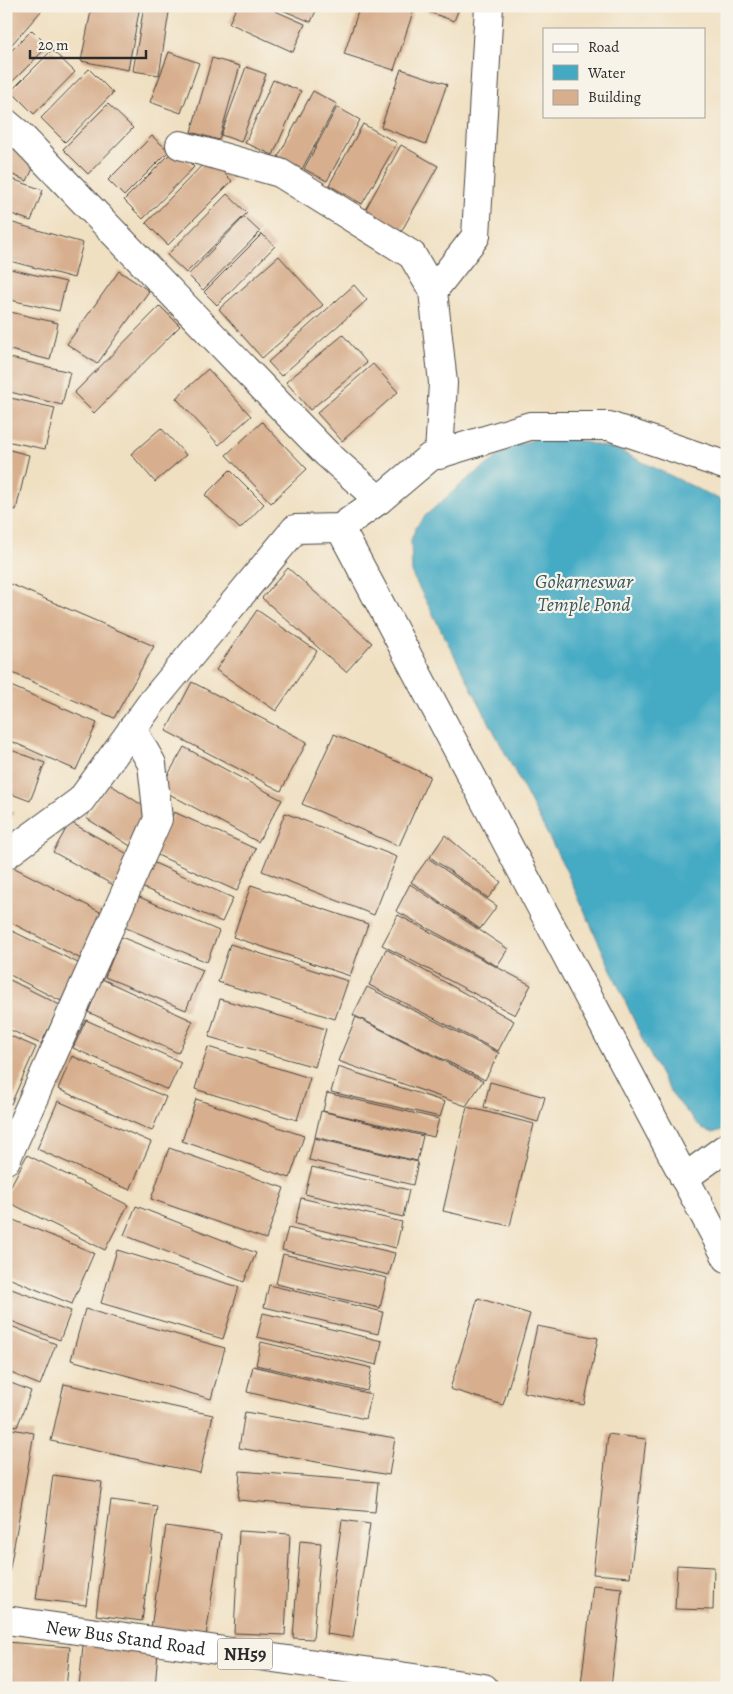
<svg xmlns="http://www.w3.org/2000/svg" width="733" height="1694" viewBox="0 0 733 1694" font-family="Alegreya,serif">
  <rect width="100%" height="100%" fill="#f7f3e8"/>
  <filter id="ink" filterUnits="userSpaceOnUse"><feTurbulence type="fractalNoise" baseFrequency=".02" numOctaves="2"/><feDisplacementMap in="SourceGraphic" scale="10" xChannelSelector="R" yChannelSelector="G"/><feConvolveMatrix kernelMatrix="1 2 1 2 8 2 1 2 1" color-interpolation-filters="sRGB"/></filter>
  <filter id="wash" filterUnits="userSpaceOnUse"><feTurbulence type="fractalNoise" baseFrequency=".0096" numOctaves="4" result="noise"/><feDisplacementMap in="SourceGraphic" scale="20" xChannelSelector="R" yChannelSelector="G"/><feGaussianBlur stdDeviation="1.12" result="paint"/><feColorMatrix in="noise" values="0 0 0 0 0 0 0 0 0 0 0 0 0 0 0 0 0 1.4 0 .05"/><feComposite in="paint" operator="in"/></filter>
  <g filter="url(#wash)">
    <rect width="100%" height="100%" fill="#f0e0c2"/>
    <polygon fill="#44aac4" stroke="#386a78" points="545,436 581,441 620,451 727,503 727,1126 722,1130 713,1133 702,1129 673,1096 663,1079 646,1047 565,868 412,574 411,540 416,527 425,516 464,482 511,447"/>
    <g id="blocks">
      <g fill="#d7af8e">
        <polygon points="15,6 38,6 42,10 6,51 6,16"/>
        <polygon points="92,6 140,6 128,70 81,61"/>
        <polygon points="144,6 170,6 159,75 133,71"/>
        <polygon points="237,6 264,6 305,24 293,52 229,23"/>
        <polygon points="273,6 318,6 311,22"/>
        <polygon points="360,6 415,6 394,70 344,54"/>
        <polygon points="427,6 460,6 454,21 426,11"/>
        <polygon points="32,30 48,46 8,86 6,84 6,56"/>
        <polygon points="52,50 75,72 34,114 11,91"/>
        <polygon points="169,52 199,63 181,113 150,102"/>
        <polygon points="212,58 240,66 219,140 191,132"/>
        <polygon points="246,67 266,74 241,142 221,135"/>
        <polygon points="89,69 113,93 65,142 41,118"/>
        <polygon points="401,69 447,84 426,144 381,127"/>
        <polygon points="273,80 301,91 273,155 245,143"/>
        <polygon points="313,91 337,104 302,169 278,157"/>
        <polygon points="108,104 133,128 88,174 63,149"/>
        <polygon points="337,107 360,120 327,181 304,169"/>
        <polygon points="363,124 397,143 362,204 329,185"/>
        <polygon points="152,136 169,151 124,196 108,180"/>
        <polygon points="6,143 38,158 27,181 6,172"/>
        <polygon points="401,145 438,166 401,232 364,212"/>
        <polygon points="176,148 194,167 143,219 124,200"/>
        <polygon points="209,158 232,181 168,245 146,223"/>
        <polygon points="6,177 43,190 31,221 6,212"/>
        <polygon points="227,194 247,213 186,273 167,255"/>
        <polygon points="244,217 260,232 203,290 188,275"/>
        <polygon points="6,221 83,243 74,278 6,260"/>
        <polygon points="262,234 275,246 217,305 204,292"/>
        <polygon points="279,256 323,305 262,358 219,309"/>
        <polygon points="6,268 66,282 59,311 6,299"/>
        <polygon points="119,271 149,291 97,364 67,344"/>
        <polygon points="354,285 367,300 281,376 268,362"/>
        <polygon points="160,306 180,326 94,413 74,393"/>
        <polygon points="6,311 58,323 50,360 6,349"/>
        <polygon points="343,335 367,363 310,410 286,382"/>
        <polygon points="6,357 70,372 62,405 6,391"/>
        <polygon points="373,364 398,392 342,441 317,413"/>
        <polygon points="208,369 251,416 219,445 176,398"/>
        <polygon points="6,397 55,408 45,449 6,441"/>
        <polygon points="262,422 307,469 271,503 226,455"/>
        <polygon points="161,428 186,455 155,482 131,454"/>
        <polygon points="6,449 29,455 16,510 6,508"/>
        <polygon points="230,470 264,504 240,529 205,495"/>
        <polygon points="288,568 372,643 346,672 262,598"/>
        <polygon points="6,582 154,646 114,718 6,670"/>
        <polygon points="257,610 317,651 276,711 216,670"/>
        <polygon points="192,682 307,742 281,791 166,731"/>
        <polygon points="6,684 97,723 76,770 6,739"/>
        <polygon points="334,734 430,776 399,846 302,804"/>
        <polygon points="184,747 282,800 258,842 160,789"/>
        <polygon points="6,748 45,763 30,801 6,792"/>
        <polygon points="108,783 154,813 132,847 86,818"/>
        <polygon points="6,809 14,812 6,829"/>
        <polygon points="174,812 256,849 237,891 155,854"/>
        <polygon points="285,813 397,857 374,915 262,871"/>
        <polygon points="70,822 133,857 117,887 53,852"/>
        <polygon points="445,835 501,882 488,898 430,857"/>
        <polygon points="428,858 497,906 480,929 411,882"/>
        <polygon points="150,861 233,898 222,922 139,886"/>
        <polygon points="7,864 106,915 83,960 6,920"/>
        <polygon points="410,884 508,949 497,966 396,911"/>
        <polygon points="251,885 368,924 350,976 233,937"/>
        <polygon points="137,896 219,931 207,962 124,927"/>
        <polygon points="398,915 531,985 515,1015 382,945"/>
        <polygon points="6,928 80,964 61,1001 6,973"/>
        <polygon points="121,937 203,970 186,1010 105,977"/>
        <polygon points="230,944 348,981 335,1019 218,982"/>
        <polygon points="386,949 514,1021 498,1051 369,985"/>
        <polygon points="6,978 60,1005 41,1044 6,1028"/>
        <polygon points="102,979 193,1021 178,1053 88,1012"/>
        <polygon points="367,987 499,1053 485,1080 353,1015"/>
        <polygon points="220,999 326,1029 315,1067 209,1037"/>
        <polygon points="356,1017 483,1081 466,1106 338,1061"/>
        <polygon points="86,1020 181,1062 168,1090 73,1048"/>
        <polygon points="6,1034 36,1047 11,1104 6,1102"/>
        <polygon points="208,1047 310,1078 297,1120 195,1089"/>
        <polygon points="72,1056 166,1097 152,1131 58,1089"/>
        <polygon points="338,1067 445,1102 440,1117 331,1092"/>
        <polygon points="490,1082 545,1097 538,1122 484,1107"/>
        <polygon points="327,1093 439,1119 434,1137 323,1111"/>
        <polygon points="196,1099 304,1136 290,1178 182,1141"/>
        <polygon points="58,1101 151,1142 130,1190 37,1149"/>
        <polygon points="467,1107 534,1124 510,1226 443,1211"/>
        <polygon points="321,1111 423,1136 417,1161 315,1137"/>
        <polygon points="314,1138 418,1162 413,1185 309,1160"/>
        <polygon points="169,1148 284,1188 266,1239 151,1199"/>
        <polygon points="27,1155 128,1205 105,1250 6,1201 6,1195"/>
        <polygon points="312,1167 409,1190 403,1217 305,1194"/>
        <polygon points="301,1198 402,1222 396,1248 295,1224"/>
        <polygon points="136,1206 256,1253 244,1282 124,1235"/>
        <polygon points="6,1217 94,1253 72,1304 6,1277"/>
        <polygon points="288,1228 395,1253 389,1275 282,1250"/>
        <polygon points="117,1250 239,1287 223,1339 101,1303"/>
        <polygon points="283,1254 387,1278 380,1308 276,1284"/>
        <polygon points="269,1285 383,1312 378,1334 264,1307"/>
        <polygon points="6,1287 71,1311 60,1340 6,1319"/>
        <polygon points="478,1298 530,1314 503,1405 450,1389"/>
        <polygon points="85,1309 225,1348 211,1399 71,1360"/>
        <polygon points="263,1313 382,1341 377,1365 257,1337"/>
        <polygon points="6,1324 56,1344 40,1385 6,1371"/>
        <polygon points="537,1326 598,1338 584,1405 523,1392"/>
        <polygon points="261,1342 372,1368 367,1391 256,1365"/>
        <polygon points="253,1366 371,1394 365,1419 247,1392"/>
        <polygon points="6,1381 31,1391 17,1427 6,1423"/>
        <polygon points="64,1384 213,1415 200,1473 51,1441"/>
        <polygon points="245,1412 395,1438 389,1475 239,1448"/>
        <polygon points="6,1428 34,1433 7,1585 6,1585"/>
        <polygon points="608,1434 646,1439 630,1577 593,1574"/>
        <polygon points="240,1471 378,1482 375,1512 238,1500"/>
        <polygon points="53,1475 102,1482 86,1605 36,1599"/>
        <polygon points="111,1500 157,1506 142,1621 96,1615"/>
        <polygon points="342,1520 370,1524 353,1638 326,1634"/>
        <polygon points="166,1526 221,1534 206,1636 151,1628"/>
        <polygon points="239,1531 290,1534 285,1635 234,1633"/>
        <polygon points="300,1541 321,1543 313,1639 293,1638"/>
        <polygon points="677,1565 714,1567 713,1610 675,1609"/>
        <polygon points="593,1585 622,1588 611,1687 581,1684"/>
        <polygon points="6,1642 70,1647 66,1688 6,1688"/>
        <polygon points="83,1645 158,1651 155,1688 79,1688"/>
      </g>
    </g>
  </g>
  <g filter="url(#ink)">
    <use href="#blocks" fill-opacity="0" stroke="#494642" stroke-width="1"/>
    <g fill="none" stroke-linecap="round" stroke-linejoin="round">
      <defs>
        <g id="minor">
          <polyline points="6,123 19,134 291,417 326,453 379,500"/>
          <polyline points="180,145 280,173 412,255 433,291 443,383 439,455"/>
          <polyline points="433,291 476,236 489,6"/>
          <polyline points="340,528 727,1258"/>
          <polyline points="6,855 81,800 152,702 295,529 340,528 379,500 430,457 530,426 609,426 727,466"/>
          <polyline points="6,1160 158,819 152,764 132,729"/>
          <polyline points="684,1178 727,1147"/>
        </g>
        <g id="highway">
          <path id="s1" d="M6 1620 484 1688"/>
        </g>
      </defs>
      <use href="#minor" stroke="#494642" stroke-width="30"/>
      <use href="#highway" stroke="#494642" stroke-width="30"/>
      <use href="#minor" stroke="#fff" stroke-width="28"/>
      <use href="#highway" stroke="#fff" stroke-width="28"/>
    </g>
  </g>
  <g text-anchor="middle" stroke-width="4.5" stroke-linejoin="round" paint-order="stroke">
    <rect fill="#f7f3e8" stroke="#686764" stroke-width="1" x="217.5" y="1638.5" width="55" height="31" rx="4"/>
    <g font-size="18" font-weight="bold" fill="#2b2b2b">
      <text x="245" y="1660">NH59</text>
    </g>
    <g font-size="19" fill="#2b2b2b" stroke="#f7f3e8">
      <text dy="7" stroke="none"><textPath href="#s1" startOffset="121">New Bus Stand Road</textPath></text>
    </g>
    <g font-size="20" font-style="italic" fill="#345761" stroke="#f7f3e8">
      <text x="584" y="588">Gokarneswar<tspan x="584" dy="23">Temple Pond</tspan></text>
    </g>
  </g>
  <rect width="733" height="1694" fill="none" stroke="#f7f3e8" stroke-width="25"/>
  <rect x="543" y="28" width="162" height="90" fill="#f7f3e8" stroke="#a5a39c"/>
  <rect x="553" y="44" width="25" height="8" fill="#ffffff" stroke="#a5a39c"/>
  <text x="588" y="52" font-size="15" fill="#2b2b2b">Road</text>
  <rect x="553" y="65" width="25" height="15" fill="#44aac4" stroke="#a5a39c"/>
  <text x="588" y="78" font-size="15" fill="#2b2b2b">Water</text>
  <rect x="553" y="90" width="25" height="15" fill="#d7af8e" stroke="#a5a39c"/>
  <text x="588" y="102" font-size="15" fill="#2b2b2b">Building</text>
  <path d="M30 50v8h116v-8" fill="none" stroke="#2b2b2b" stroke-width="2.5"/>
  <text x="38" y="50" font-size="15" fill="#2b2b2b" stroke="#f7f3e8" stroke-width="4" paint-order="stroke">20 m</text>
</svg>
